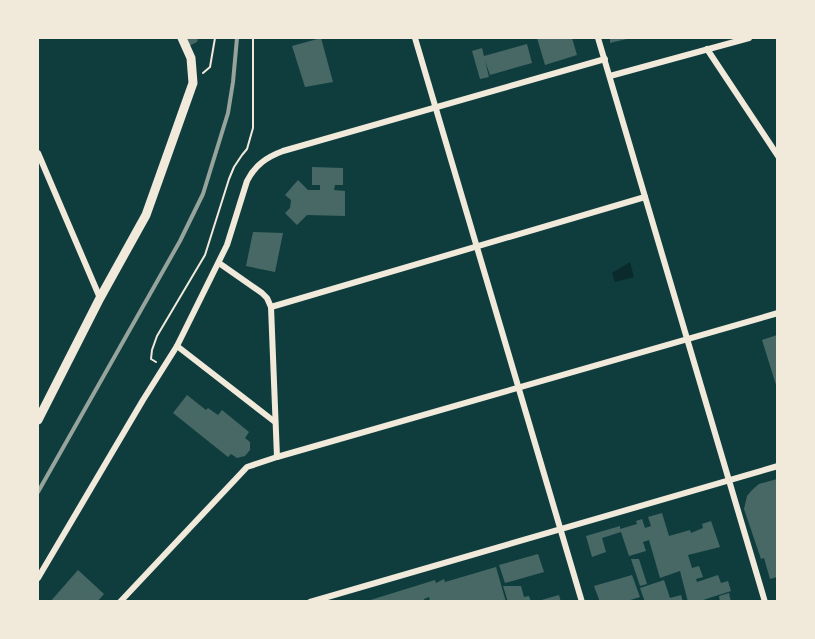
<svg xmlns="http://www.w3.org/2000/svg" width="815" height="639" viewBox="0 0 815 639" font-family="Commissioner,sans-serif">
  <rect width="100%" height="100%" fill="#0f3d3e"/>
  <polygon fill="#0a2a2b" points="630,262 634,277 615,282 612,273"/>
  <g fill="#486865">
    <polygon points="186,38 198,38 197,42 189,46"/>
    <polygon points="321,38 333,82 305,87 292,46"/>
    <polygon points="537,38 572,38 577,55 545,65"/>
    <polygon points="610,38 631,38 610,43"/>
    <polygon points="527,44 532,63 490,75 485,61 489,77 480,79 472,51 482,48 484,56"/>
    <polygon points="312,167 343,168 343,185 335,185 334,190 345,191 345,216 307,215 297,225 285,213 290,208 291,200 285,195 298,180 308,190 320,190 320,185 312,185"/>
    <polygon points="253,232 283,233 275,272 246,266"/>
    <polygon points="777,335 777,388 762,340"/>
    <polygon points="187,395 206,410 208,408 218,415 222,410 249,432 245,438 250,442 250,450 245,456 237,458 231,454 228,457 173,413"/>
    <polygon points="777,479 777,577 770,579 764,558 761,559 744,509 747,496 752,490 759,484"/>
    <polygon points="662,513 669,536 690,530 691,533 703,528 702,524 711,521 720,547 688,555 692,568 699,566 703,577 696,579 697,582 718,575 721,583 728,581 731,591 703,600 703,602 688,602 680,571 660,578 649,540 643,542 646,551 629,556 621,532 602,538 606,552 592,557 586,536 620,526 620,529 637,524 636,521 642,519 645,528 651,526 648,517"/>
    <polygon points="538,554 544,572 505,583 499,565"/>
    <polygon points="631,559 639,559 647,584 640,586"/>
    <polygon points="496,567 506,602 430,602 429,597 424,599 425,602 405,602 405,600 400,602 364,602 435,580 436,583 444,579 445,582"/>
    <polygon points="78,570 104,594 97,602 50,602"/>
    <polygon points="632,575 640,597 624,602 600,602 594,586"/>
    <polygon points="664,580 670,598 681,595 683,602 645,602 640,588"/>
    <polygon points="503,586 521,586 524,597 529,596 531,602 508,602"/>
    <polygon points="729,593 731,602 720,602 719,596"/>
    <polygon points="559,595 561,602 538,602 538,601"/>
  </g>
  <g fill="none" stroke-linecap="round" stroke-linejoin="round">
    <g stroke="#f1e9da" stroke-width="2">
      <polyline points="203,73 210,67 215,38"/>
      <polyline points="156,362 151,359 152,350 157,336 205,255 229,179 234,167 242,155 247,149 253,128 253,38"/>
    </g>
    <g stroke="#f1e9da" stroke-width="6">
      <polyline points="415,38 582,602"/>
      <polyline points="598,38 765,602"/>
      <polyline points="707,49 778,156"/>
      <polyline points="610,76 749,38"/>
      <polyline points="38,153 100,298"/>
      <polyline points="219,263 262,293 267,298 271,307 277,457"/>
      <polyline points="271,307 645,197"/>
      <polyline points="177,346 275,422"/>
      <path d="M38 578 143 400 177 346 227 245 247 181C255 165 267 157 283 151L605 59"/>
      <polyline points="120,602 247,467 277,457 778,313"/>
      <polyline points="310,602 778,466"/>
    </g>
    <polyline stroke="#f1e9da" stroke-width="9" points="38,420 100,298 146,215 193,83 191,58 182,38"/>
    <polyline stroke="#97a49c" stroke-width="4" points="38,492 180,241 203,194 228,113 233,82 237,38"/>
  </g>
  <rect width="815" height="639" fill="none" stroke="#f1e9da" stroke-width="78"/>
</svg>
